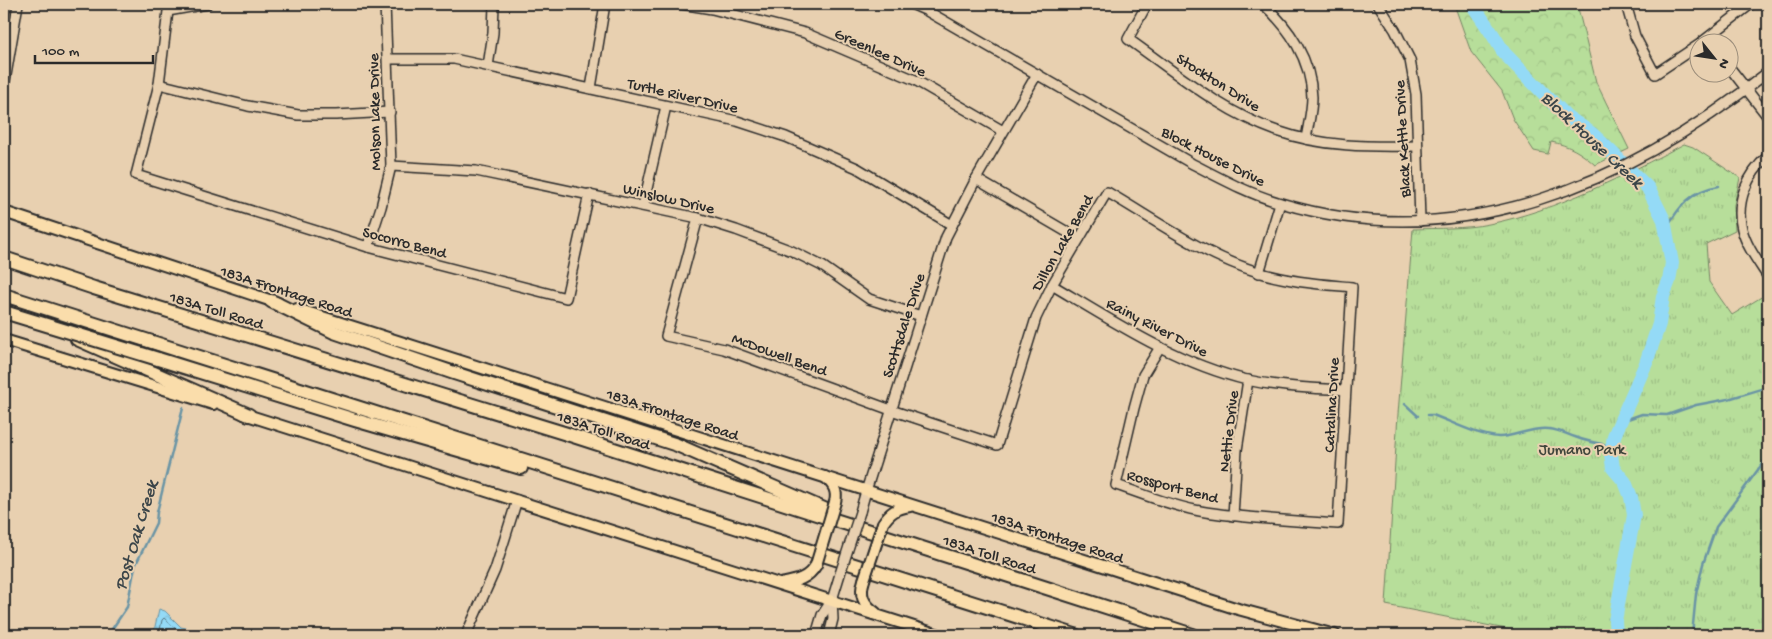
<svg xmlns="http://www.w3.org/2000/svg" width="1772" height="639" viewBox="0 0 1772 639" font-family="'Gochi Hand',sans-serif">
  <defs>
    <pattern id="grass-tufts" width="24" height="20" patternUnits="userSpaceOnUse" patternTransform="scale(1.25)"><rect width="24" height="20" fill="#b7de9a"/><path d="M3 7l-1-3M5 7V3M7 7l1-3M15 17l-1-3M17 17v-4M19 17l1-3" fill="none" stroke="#9ebf85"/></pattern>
    <pattern id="forest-crowns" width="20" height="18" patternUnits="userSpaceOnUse" patternTransform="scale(1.25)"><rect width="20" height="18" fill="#b7de9a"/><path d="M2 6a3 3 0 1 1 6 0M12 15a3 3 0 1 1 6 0" fill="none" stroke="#9ebf85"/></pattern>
    <pattern id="water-ripples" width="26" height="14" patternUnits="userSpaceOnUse" patternTransform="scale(1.25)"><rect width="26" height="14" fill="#94daf6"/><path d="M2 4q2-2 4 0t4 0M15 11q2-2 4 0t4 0" fill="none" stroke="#80bbd3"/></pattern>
  </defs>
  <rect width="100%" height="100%" fill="#e8d0b0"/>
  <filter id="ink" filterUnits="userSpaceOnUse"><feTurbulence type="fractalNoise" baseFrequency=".02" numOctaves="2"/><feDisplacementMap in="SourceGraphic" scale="10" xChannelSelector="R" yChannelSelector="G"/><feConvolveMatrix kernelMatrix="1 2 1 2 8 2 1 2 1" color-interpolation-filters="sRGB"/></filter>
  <g filter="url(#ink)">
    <path fill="url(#grass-tufts)" stroke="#718462" d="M1684 144 1693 147 1740 178 1734 205 1735 230 1706 244 1709 282 1732 315 1768 293V635H1536L1386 605 1398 414 1413 229C1438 228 1464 229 1489 224 1558 210 1623 176 1684 144Z"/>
    <path fill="url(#forest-crowns)" stroke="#718462" d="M1454 4H1577L1596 82 1629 149 1595 165C1582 153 1569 145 1551 142L1548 154 1534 151 1513 119 1502 91 1471 52Z"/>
    <polygon fill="url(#water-ripples)" stroke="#6a94a5" points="159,609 165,611 181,627 218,635 153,635"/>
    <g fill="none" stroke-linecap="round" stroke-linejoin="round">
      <polyline stroke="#55717c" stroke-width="1" points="159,635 162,620 164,618 178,631 194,635"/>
      <g stroke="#6a94a5" stroke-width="2.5">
        <path d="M1666 229C1679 206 1692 190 1719 186"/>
        <polyline points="1405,404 1418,416"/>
        <path d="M1428 415H1433C1454 423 1476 435 1499 437 1514 437 1532 427 1549 429 1559 430 1566 434 1575 437 1587 442 1600 444 1613 446"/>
        <polyline points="1622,421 1642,414 1667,415 1696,405 1728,399 1768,387"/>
        <polyline points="108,635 127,607 135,566 156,523 157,512 183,408"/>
        <polyline points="1692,635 1696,594 1703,564 1716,527 1768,456"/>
      </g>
      <polyline stroke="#94daf6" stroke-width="14" points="1472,4 1493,35 1504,53 1566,116 1591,133 1604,145 1648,188 1664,220 1672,263 1669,281 1663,296 1659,324 1646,363 1614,436 1611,454 1613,468 1625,482 1631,497 1634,515 1615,621 1616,635"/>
      <defs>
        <g id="minor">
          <polyline points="207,4 168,11 159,84 136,175 368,247 566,298 589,194"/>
          <polyline points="681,4 712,9 805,33 915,80 1003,131"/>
          <path d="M911 4 927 11 1191 163C1220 178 1249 194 1281 203 1459 257 1630 183 1768 72"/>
          <path d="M1147 4 1128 39C1175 72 1222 112 1277 131 1322 147 1370 147 1417 146"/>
          <path d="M1263 4C1290 28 1311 60 1312 97 1312 111 1308 126 1306 139"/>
          <polyline points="1378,4 1395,30 1410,60 1416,94 1420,221"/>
          <polyline points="1626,4 1635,36 1655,74 1700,44"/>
          <polyline points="1702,42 1751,4"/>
          <polyline points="388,59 454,59 737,121 786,137 857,168 952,225"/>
          <polyline points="488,66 493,33 494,4"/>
          <polyline points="1730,68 1768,117"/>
          <polyline points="159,84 248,106 298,115 336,115 390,112"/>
          <polyline points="4,87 18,4"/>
          <polyline points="591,88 605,4"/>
          <path d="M1768 156C1748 174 1735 201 1742 229 1746 246 1759 263 1768 277"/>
          <polyline points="391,166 476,171 698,218 736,230 792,251 822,266 869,299 921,316"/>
          <polyline points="976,179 1079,239"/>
          <polyline points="643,206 666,106"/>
          <path d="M698 218 666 336 724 349 891 410 997 445 1036 318 1052 285 1107 192C1155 220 1205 256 1258 272 1289 282 1320 284 1352 287L1338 524C1292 520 1245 519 1200 511 1171 506 1143 494 1116 485L1134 408 1143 375 1160 347"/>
          <polyline points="368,247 381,207 391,166 385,4"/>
          <polyline points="1259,273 1280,203"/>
          <path d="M1052 285C1114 322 1176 363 1247 380 1279 387 1313 388 1345 390"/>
          <polyline points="860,512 866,491 946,237 976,179 1037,74"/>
          <polyline points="1233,516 1237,450 1248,380"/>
          <polyline points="466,635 495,570 517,500"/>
          <polyline points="816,635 822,615 832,600 840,574"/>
          <polyline points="829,635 833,619 832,600"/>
        </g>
        <g id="major">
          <polyline points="4,212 278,303"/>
          <polyline points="297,309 1238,609 1335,635"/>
          <polyline points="4,340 213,404"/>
          <polyline points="244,414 939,635"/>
          <path d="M825 477C833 484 838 491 835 502"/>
          <path d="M883 523C890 512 897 508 910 506"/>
          <path d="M864 580C859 595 863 604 876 613"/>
          <path d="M781 584C796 581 808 579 816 565"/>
        </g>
        <g id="highway">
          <polyline points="4,258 94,288 567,434 1193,635"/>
          <polyline points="4,295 1075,635"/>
          <polyline points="271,301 334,332 454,373 677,445 831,512"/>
          <polyline points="77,339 249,415"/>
          <polyline points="158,359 355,420 521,468"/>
        </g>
      </defs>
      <use href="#minor" stroke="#2b2b2b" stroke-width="12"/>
      <use href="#major" stroke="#2b2b2b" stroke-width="14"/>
      <use href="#highway" stroke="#2b2b2b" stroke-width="16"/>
      <use href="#minor" stroke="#e8d0b0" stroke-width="9"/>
      <use href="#major" stroke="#faddab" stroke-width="10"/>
      <use href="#highway" stroke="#faddab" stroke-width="12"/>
      <defs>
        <polyline id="minor-bridge" points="840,574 860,512"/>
        <g id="major-bridge">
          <polyline points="816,565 835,502"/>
          <polyline points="864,580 883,523"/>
        </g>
        <polyline id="highway-bridge" points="4,312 158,359"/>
      </defs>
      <use href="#minor-bridge" stroke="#2b2b2b" stroke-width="12" stroke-linecap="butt"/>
      <use href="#major-bridge" stroke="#2b2b2b" stroke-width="14" stroke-linecap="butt"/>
      <use href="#highway-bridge" stroke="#2b2b2b" stroke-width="16" stroke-linecap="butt"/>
      <use href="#minor-bridge" stroke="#e8d0b0" stroke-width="9"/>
      <use href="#major-bridge" stroke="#faddab" stroke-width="10"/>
      <use href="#highway-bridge" stroke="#faddab" stroke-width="12"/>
    </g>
  </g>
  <g text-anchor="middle" stroke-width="4" stroke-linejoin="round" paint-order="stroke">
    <g font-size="16" fill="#2b2b2b" stroke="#e8d0b0">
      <text transform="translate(881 51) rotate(24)" y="6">Greenlee Drive</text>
      <text transform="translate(1219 81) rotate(32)" y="6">Stockton Drive</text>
      <text transform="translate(683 94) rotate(13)" y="6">Turtle River Drive</text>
      <text transform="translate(373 112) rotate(-91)" y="6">Molson Lake Drive</text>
      <text transform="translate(1401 139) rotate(-93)" y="6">Black Kettle Drive</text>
      <text transform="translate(1214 155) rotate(27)" y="6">Block House Drive</text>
      <text transform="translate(669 197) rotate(13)" y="6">Winslow Drive</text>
      <text transform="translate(405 241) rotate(15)" y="6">Socorro Bend</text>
      <text transform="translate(1061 242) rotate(-60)" y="6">Dillon Lake Bend</text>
      <text transform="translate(287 290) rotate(18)" y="6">183A Frontage Road</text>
      <text transform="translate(217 309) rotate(17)" y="6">183A Toll Road</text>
      <text transform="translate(902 325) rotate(-72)" y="6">Scottsdale Drive</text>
      <text transform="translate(1158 326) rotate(27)" y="6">Rainy River Drive</text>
      <text transform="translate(780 353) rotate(20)" y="6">McDowell Bend</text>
      <text transform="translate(1330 405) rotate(-87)" y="6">Catalina Drive</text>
      <text transform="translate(673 413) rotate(18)" y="6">183A Frontage Road</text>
      <text transform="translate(604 429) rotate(18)" y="6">183A Toll Road</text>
      <text transform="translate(1227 431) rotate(-83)" y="6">Nettie Drive</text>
      <text transform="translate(1173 485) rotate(15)" y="6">Rossport Bend</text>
      <text transform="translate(1058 536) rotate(18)" y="6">183A Frontage Road</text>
      <text transform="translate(990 553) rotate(18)" y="6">183A Toll Road</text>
    </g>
    <g font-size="16" fill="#40463c" stroke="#e8d0b0">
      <text x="1582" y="454">Jumano Park</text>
    </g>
    <g font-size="18" font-style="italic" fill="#3b4549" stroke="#e8d0b0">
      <text transform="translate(1593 139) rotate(43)" y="6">Block House Creek</text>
      <text transform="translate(135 535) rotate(-73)" y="6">Post Oak Creek</text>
    </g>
  </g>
  <rect width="1772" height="639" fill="none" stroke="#e8d0b0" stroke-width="20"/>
  <rect x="10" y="10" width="1752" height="619" fill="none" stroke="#2b2b2b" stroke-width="2" filter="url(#ink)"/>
  <g transform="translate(1714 58) rotate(120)"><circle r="24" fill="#e8d0b0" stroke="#9c8e7b"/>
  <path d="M0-4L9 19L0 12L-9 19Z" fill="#2b2b2b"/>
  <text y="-8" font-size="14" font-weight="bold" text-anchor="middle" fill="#2b2b2b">N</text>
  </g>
  <path d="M35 55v8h118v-8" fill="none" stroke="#2b2b2b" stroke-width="2.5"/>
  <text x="42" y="55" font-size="15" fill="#2b2b2b" stroke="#e8d0b0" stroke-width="4" paint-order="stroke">100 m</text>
</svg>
